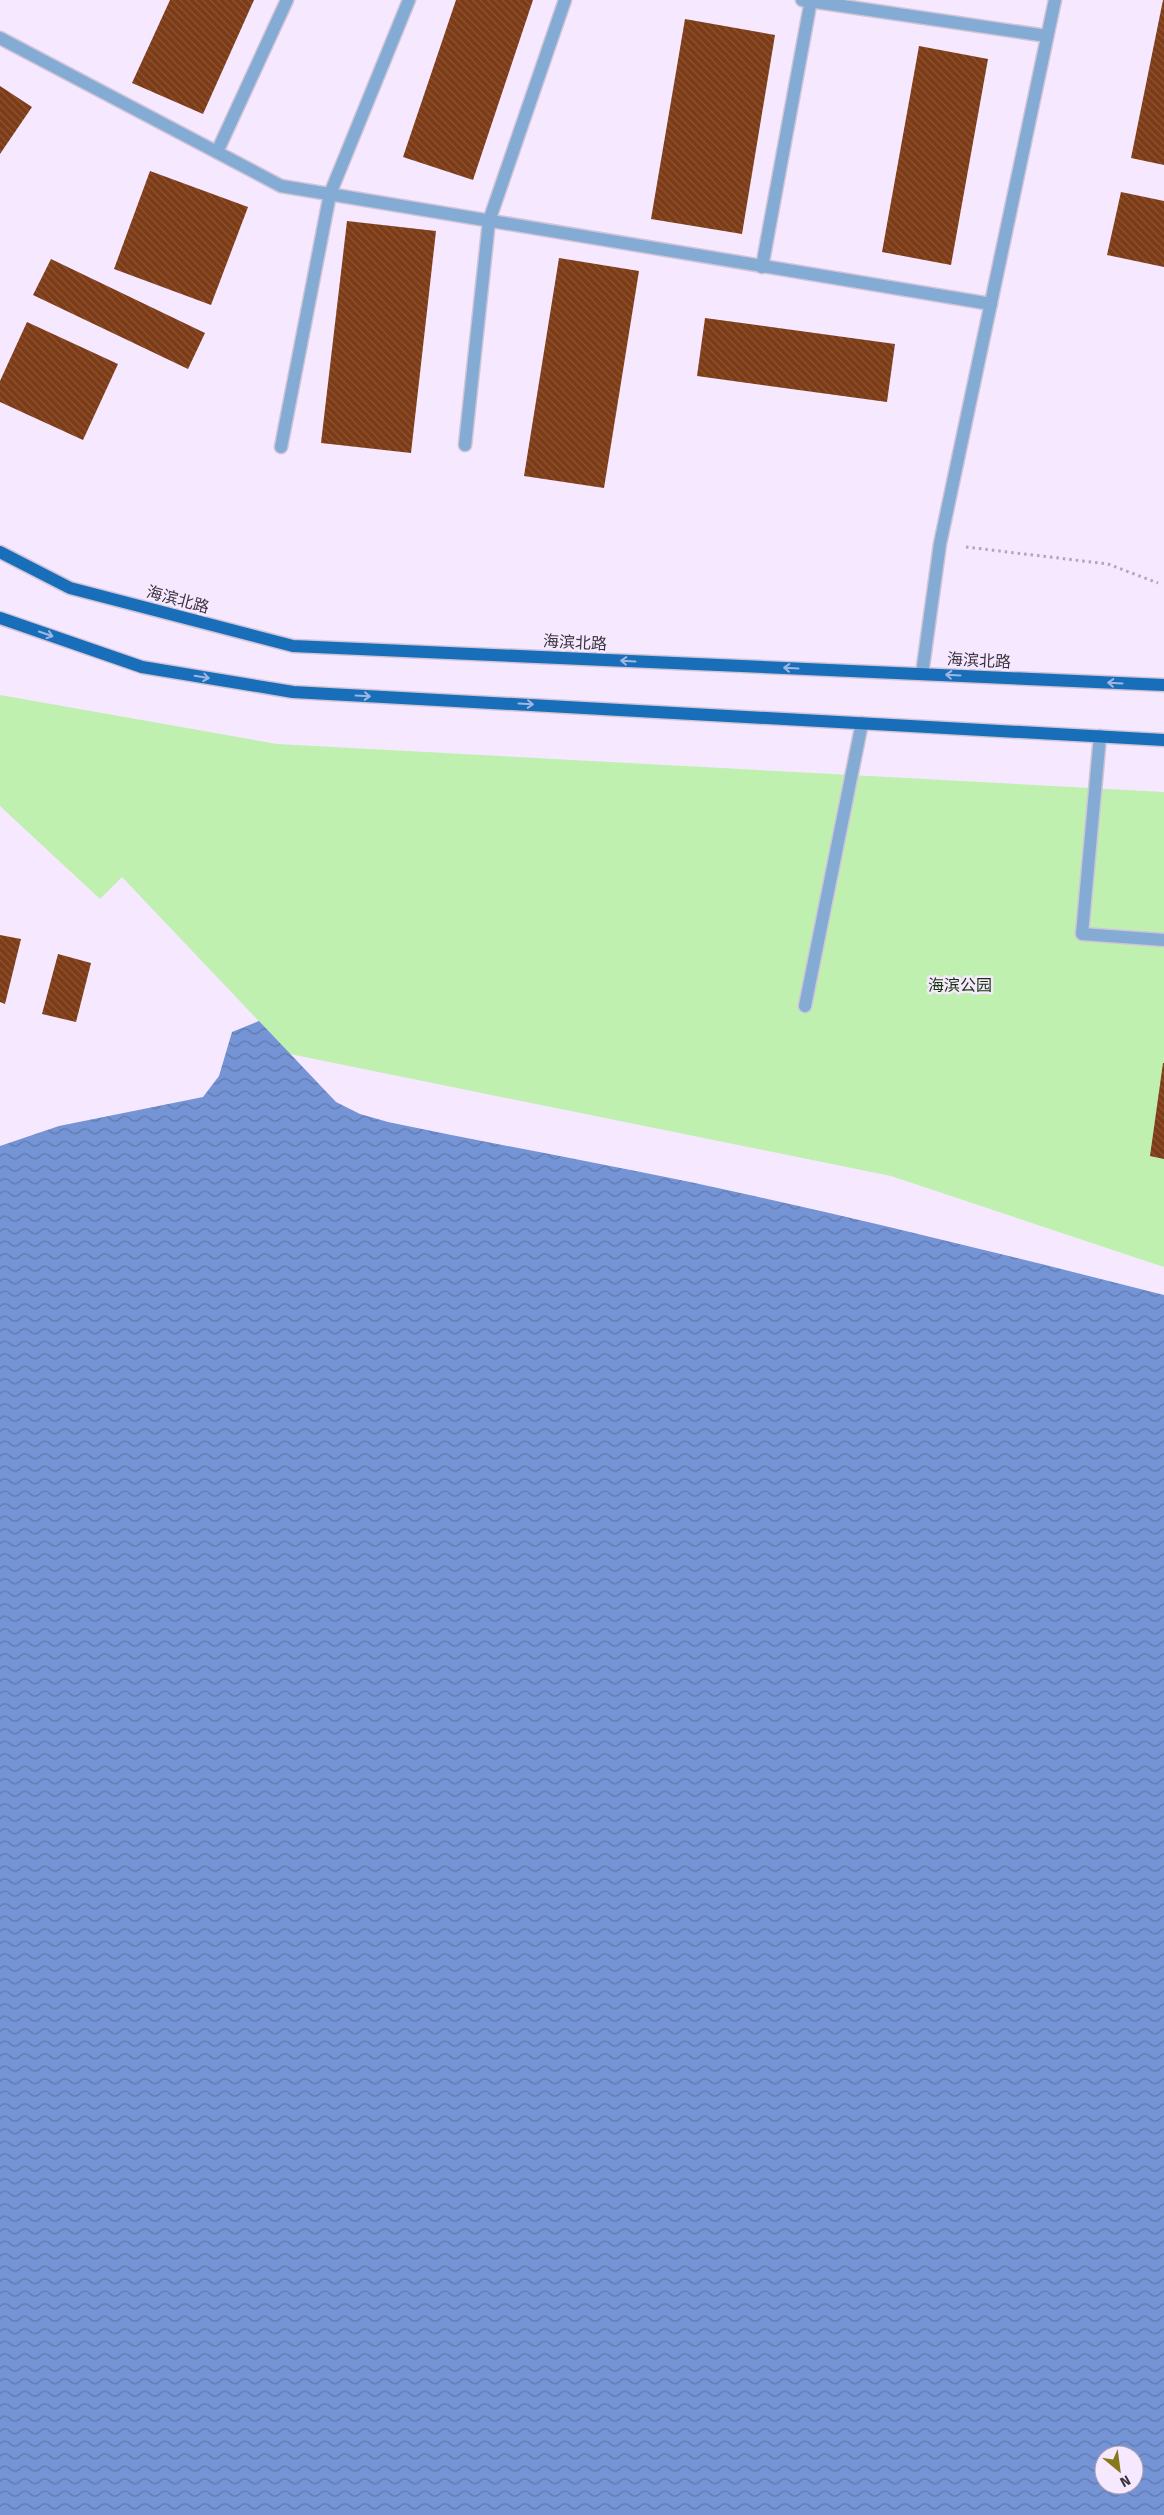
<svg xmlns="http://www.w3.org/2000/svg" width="1164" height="2515" viewBox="0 0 1164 2515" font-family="'Fira Sans','Noto Sans SC',sans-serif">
  <defs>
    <pattern id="water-waves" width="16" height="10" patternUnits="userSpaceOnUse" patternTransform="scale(1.25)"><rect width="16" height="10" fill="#7494d5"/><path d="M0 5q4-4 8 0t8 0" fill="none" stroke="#6079ae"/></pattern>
    <pattern id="building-back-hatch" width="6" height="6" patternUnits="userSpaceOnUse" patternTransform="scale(1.25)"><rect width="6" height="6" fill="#7d3b16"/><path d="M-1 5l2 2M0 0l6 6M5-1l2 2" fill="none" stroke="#8b5639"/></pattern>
  </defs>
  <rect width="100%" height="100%" fill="#f6e8fe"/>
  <polygon fill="#bff0af" points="0,695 277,744 1164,792 1164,1267 891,1176 290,1054 122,877 100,899 0,806"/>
  <path fill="url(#water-waves)" fill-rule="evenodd" d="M259 1021 336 1102 360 1114 388 1122C488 1143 589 1161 690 1182 849 1216 1007 1255 1164 1295V2515H0V1146L59 1126 203 1097 219 1076 232 1032ZM1104 2455H1134V2485H1104Z"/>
  <g fill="url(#building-back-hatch)">
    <polygon points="170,0 254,0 203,114 132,83"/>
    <polygon points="456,0 533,0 473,180 403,157"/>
    <polygon points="1163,0 1164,0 1164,165 1131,158"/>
    <polygon points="685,19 775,35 742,234 651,219"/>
    <polygon points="919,46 988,59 951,265 882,252"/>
    <polygon points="0,86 32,107 0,154"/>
    <polygon points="150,171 248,207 211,305 114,269"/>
    <polygon points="1121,192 1164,201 1164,267 1107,255"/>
    <polygon points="347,221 436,231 411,453 321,443"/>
    <polygon points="559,258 639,271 604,488 524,476"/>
    <polygon points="51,259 205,333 188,369 33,295"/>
    <polygon points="705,318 895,344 887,402 697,376"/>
    <polygon points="27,322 118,364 83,440 0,402 0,381"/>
    <polygon points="0,935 21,939 5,1004 0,1002"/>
    <polygon points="58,954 91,963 76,1022 42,1014"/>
    <polygon points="1163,1063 1164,1063 1164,1159 1150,1156"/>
  </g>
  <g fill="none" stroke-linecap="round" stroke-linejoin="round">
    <defs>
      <g id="minor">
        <polyline points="802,0 1047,36"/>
        <polyline points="0,38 281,186 991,304"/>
        <polyline points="217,152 287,0"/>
        <polyline points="762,267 811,0"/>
        <polyline points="465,445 489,221 565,0"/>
        <polyline points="281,447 330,194 409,0"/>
        <polyline points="922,674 940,544 1055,0"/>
        <polyline points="1100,736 1082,934 1164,940"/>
        <polyline points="805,1006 862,723"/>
      </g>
      <g id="major">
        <polyline points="0,552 70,588 293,646 1164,685"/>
        <polyline points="0,618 142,667 293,692 1164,740"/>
      </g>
    </defs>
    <use href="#minor" stroke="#d0c4d8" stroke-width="15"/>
    <use href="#major" stroke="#d0c4d8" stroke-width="15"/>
    <polyline stroke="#b2a7b9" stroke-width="3" stroke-dasharray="2.5 4" stroke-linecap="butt" points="966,547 1108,564 1158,583"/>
    <use href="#minor" stroke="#84abd4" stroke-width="12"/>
    <use href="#major" stroke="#186eb8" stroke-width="12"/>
  </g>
  <defs><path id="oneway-shaft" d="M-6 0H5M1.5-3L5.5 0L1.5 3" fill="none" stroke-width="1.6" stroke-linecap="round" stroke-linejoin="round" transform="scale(1.25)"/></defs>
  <g stroke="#9db7e2">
    <use href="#oneway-shaft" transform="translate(46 634) rotate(19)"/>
    <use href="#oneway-shaft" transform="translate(628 661) rotate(-177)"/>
    <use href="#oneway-shaft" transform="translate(791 668) rotate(-177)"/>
    <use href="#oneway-shaft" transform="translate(953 675) rotate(-177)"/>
    <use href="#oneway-shaft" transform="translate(202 677) rotate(9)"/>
    <use href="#oneway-shaft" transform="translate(1115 683) rotate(-177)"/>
    <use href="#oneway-shaft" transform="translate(363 696) rotate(3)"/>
    <use href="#oneway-shaft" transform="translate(526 704) rotate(3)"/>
  </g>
  <g text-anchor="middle" stroke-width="5" stroke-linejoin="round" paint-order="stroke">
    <g font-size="16" fill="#3a333e" stroke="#f6e8fe">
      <text transform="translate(178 599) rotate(15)" y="6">海滨北路</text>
      <text transform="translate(575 642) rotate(3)" y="6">海滨北路</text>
      <text transform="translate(979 660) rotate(3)" y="6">海滨北路</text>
    </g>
    <g font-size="16" fill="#143407" stroke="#f6e8fe">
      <text x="960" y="991">海滨公园</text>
    </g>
  </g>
  <g transform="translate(1119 2470) rotate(151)"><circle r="24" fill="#f6e8fe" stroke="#aba0b1"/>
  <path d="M0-4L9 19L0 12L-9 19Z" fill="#87781c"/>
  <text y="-8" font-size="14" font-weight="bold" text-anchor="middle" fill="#3a333e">N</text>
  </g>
</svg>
